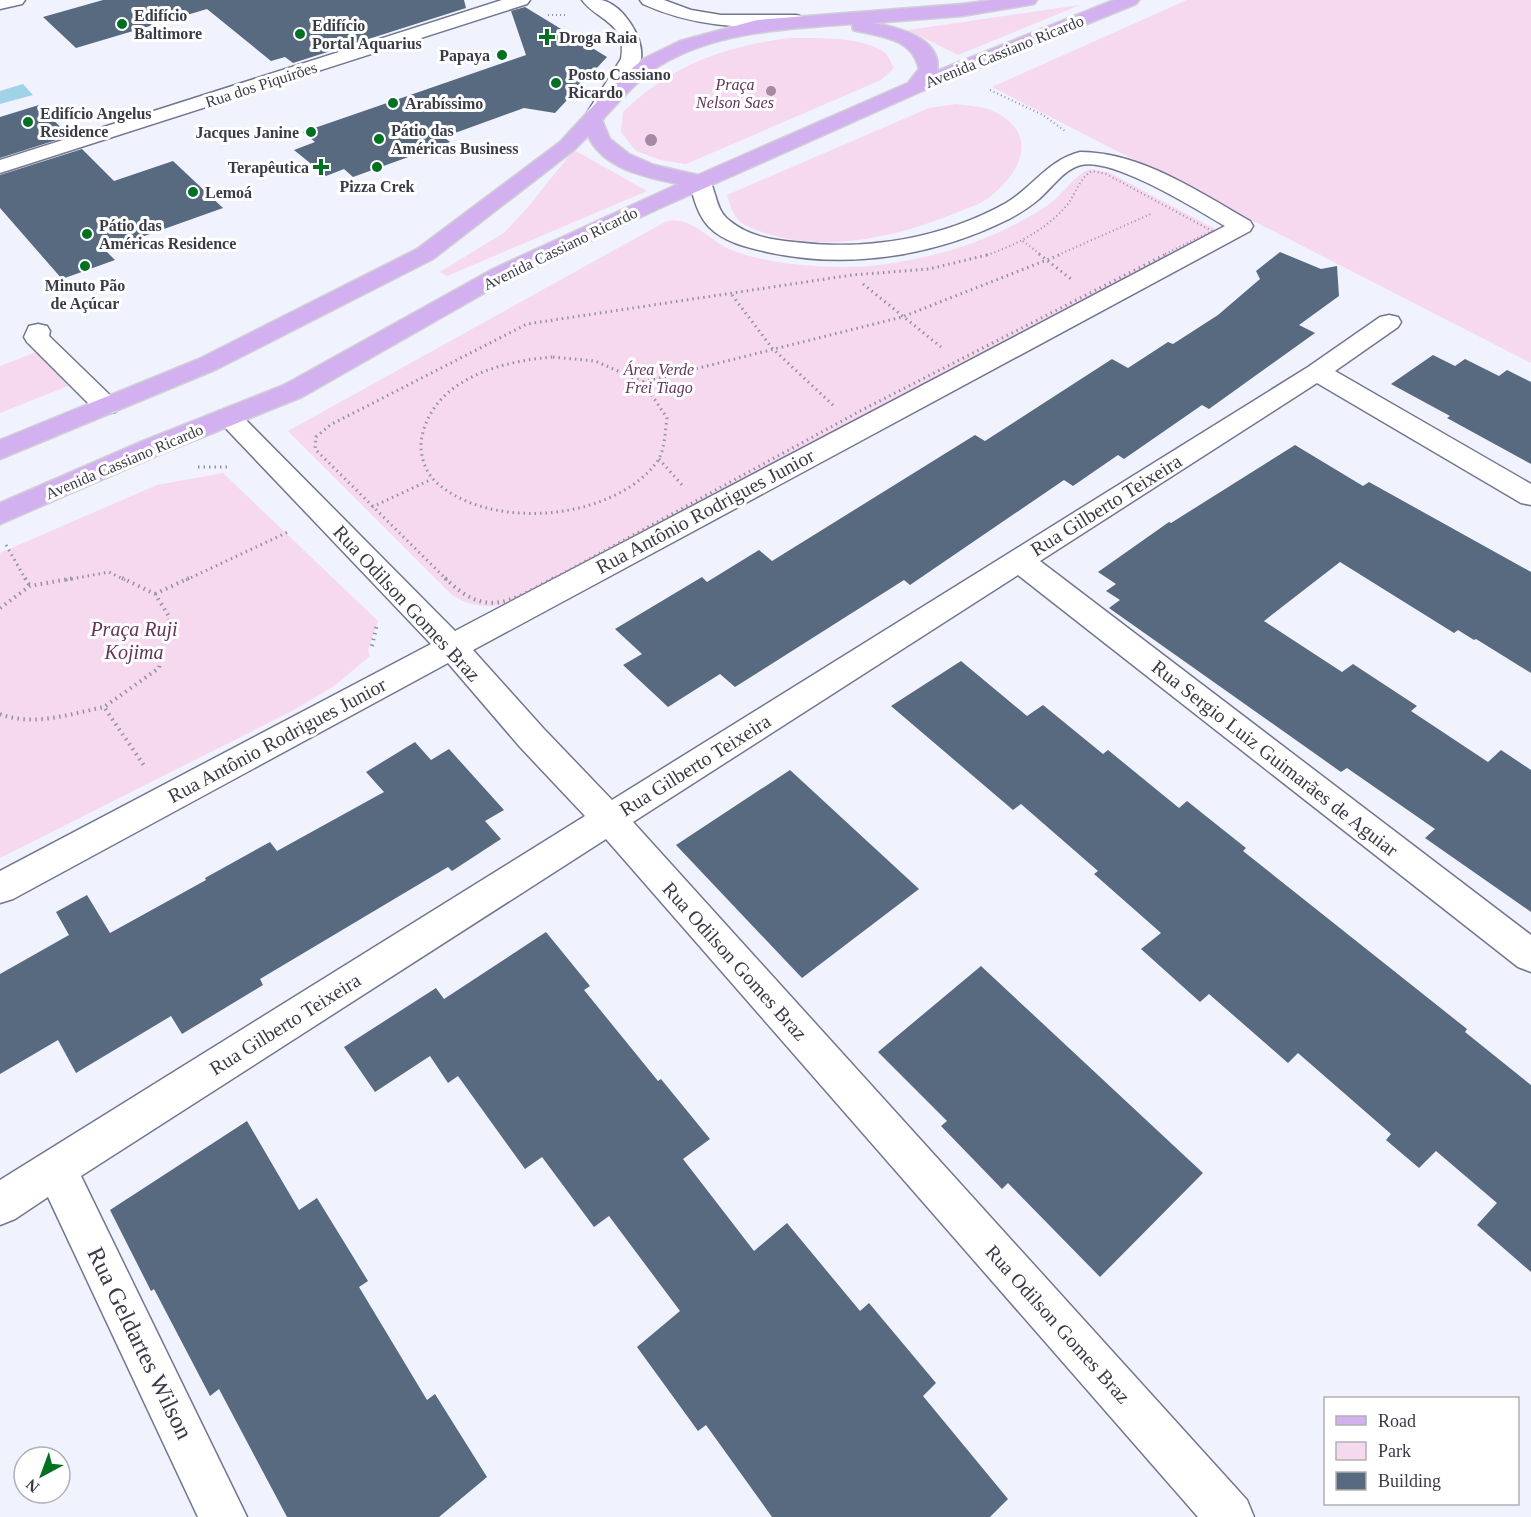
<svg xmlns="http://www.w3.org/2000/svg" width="1531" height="1517" viewBox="0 0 1531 1517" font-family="Georgia,serif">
  <rect width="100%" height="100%" fill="#f0f2fe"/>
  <g fill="#f6d8ef">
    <polygon points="1187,0 1531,0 1531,363 992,87"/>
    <polygon points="1080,5 958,55 908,30"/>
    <path d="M789 38C816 38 861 36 884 52 888 55 891 63 894 68L881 80 686 164 661 160 636 151 621 132 623 112C672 65 722 47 789 38Z"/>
    <path d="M957 104C968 106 983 106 993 111 1041 134 1021 174 987 199 979 205 967 208 958 212 898 237 825 254 762 232 757 230 750 228 745 225 734 219 730 206 727 195L929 108Z"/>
    <polygon points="574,150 647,191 447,276 440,272 505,232 527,208"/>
    <path d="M1090 169 1108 172 1221 232 517 602C494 608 473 609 452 595L288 431 665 222C690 214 707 239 729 249 767 265 828 269 869 266 932 260 992 241 1045 207 1062 197 1072 176 1090 169Z"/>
    <polygon points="39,351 68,386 0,413 0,366"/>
    <polygon points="223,473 378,621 368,650 370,656 334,686 294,710 0,858 0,553 157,485"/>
  </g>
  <polygon fill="#a0d2e8" points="23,84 33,95 0,104 0,91"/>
  <g fill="#576a80">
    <polygon points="103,0 464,0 466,8 293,63 285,57 271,61 207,9 76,48 43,17"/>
    <polygon points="525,7 607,57 555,113 524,108 444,137 450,142 353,177 344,169 326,176 294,150 315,142 303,132 526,55 511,11"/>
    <polygon points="39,105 69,136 0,158 0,117"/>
    <polygon points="82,149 114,181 173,161 223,208 105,250 115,260 62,279 0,208 0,175"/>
    <polygon points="1280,252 1321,269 1337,266 1339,296 1299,325 1315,333 1209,409 1202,405 1124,459 1118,455 1073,486 1064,480 910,585 904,580 735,687 720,674 668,707 623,665 642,654 615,629 702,577 707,582 759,550 772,561 975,435 985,441 1112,359 1128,368 1168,342 1173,344 1218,315 1260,279 1256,271"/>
    <polygon points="1433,355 1455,366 1465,359 1499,376 1507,370 1531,382 1531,464 1447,418 1450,416 1391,384"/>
    <polygon points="1295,445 1363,486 1369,482 1531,572 1531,673 1476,639 1474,640 1458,630 1454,633 1340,562 1264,621 1342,672 1353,664 1417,706 1411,711 1488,762 1501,750 1531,770 1531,912 1425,838 1435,829 1347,768 1341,772 1109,608 1120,600 1106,591 1116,584 1098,572 1169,522 1171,523"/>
    <polygon points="961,661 1027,716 1043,705 1103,754 1108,750 1179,808 1187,801 1246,848 1243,851 1467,1029 1465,1032 1531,1085 1531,1272 1477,1225 1497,1203 1436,1151 1419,1168 1386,1140 1391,1134 1298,1053 1288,1063 1209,994 1200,1002 1141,949 1161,933 1094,874 1098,871 1021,804 1013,810 891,706"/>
    <polygon points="415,742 431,760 449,749 504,810 485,821 501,839 452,871 448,867 260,979 263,985 182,1034 171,1016 76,1073 58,1040 0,1074 0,974 69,935 56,912 87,895 110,933 206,880 205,878 270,842 277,851 384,792 366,772"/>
    <polygon points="790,770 919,889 802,978 676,845"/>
    <polygon points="546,932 590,986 584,990 658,1081 661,1079 710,1139 683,1159 754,1251 787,1223 860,1311 869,1303 936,1383 923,1396 1008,1499 990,1517 772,1517 706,1425 698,1431 637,1347 680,1311 609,1216 594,1227 542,1157 525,1169 458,1076 448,1083 430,1056 375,1092 344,1047 436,988 444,999"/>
    <polygon points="981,966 1203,1173 1100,1277 1008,1183 1002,1189 941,1126 947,1121 878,1052"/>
    <polygon points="247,1121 299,1210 317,1198 368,1281 359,1287 427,1400 435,1394 487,1477 439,1517 287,1517 219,1389 210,1396 154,1289 151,1291 110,1210"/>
  </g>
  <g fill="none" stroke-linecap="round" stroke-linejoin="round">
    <defs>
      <g id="minor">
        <polygon points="0,0 25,0 22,4 0,9"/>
        <polygon points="502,0 530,0 527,4 0,173 0,160"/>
        <path d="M582 0C588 0 595 0 601 0 623 4 644 38 641 59L605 116 602 120H588L585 116 621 59C628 22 596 20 582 0Z"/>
        <path d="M640 0H664L691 10 721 15H796L803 17 805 21 803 25 796 27C742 28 693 27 643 4Z"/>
        <path d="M1080 152C1141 152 1199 192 1250 221L1253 226 1250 231 473 650 544 729 612 800 1308 367 1380 317 1389 315 1398 317 1401 322 1398 327 1335 371 1531 484V505L1521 503 1317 383 1040 561 1531 935V972L1518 967 1018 575 633 822 1247 1500 1254 1517H1198L606 839 81 1176 247 1517H198L48 1197 15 1219 0 1225V1180L585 816 520 747 448 663 13 899 0 903V871L431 644 215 417 219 411 228 409 237 411 455 631 1225 226C1196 209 1113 157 1081 165 1064 169 1052 188 1039 199 1030 207 1020 213 1009 219 935 256 848 270 767 252 746 247 724 242 709 227 697 214 694 198 689 182L692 177 700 175 708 177C717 192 715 210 730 221 748 236 772 240 794 242 867 251 941 239 1006 203 1033 187 1048 160 1080 152Z"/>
        <polygon points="38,324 47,326 50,331 49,336 115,400 119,406 115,412 106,414 97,412 27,342 24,337 29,326"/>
      </g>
      <path id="major" d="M992 0H1037L1034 4 962 16 873 23C897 27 943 38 937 71L1114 0H1139L1136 4 922 91 658 209 509 279 302 397 163 453 0 524V503L143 441 284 385 493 269 678 184C645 177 603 169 588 136L574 150 433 259 217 369 0 459V440L199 359 417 249 560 142 617 80 645 58 680 41 757 20 962 4ZM852 24 853 30C880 37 912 37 919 69L908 83 698 175 654 165 629 154 610 139 602 120C620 101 637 80 659 66 716 31 787 29 852 24Z"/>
    </defs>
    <use href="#minor" stroke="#737691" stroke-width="3"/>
    <use href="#major" stroke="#d0d0d3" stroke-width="3"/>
    <g stroke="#92939f" stroke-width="2" stroke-dasharray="1 3" stroke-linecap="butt">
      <polyline points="548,15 565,15"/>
      <polyline points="990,90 1043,115 1065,131"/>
      <polyline points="1023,241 1041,255"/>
      <path d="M987 255C1016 245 1046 230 1067 205 1076 194 1079 178 1092 171L1106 174 1212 231 1163 255"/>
      <polyline points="1058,255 1153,213"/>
    </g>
    <g stroke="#92939f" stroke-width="3" stroke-dasharray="1.5 4" stroke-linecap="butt">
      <polyline points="1039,254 1071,279"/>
      <polyline points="863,284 941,347"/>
      <polyline points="732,295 772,348 834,406"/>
      <path d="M553 357 595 361 643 382 667 418C665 432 665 450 657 462 612 522 485 532 433 479 423 468 419 450 422 436 435 378 502 361 553 357Z"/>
      <polyline points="643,382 902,317 1062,254"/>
      <polyline points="659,459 682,485"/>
      <polyline points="198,467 229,467"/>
      <polyline points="372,507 432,479"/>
      <polyline points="6,545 26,580"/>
      <polyline points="66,580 109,572 125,580"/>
      <polyline points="186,580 290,531"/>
      <polyline points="447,580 315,449 316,437 330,425 527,324 852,275 929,269 991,254"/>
      <polyline points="551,580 862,410 1166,254"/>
    </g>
    <g stroke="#92939f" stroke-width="4" stroke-dasharray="1.5 4.5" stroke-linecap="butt">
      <polyline points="25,578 30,586"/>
      <polyline points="122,578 155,594 170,618 159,668 104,707 145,767"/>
      <path d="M445 578C486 619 510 602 554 578"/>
      <polyline points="155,594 189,578"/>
      <polyline points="0,608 30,586 74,578"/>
      <polyline points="372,646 377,624"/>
      <path d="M0 714C33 727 70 714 104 707"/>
    </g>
    <use href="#minor" fill="#fff" fill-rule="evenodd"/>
    <use href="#major" fill="#d3b1f1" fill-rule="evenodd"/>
  </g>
  <g fill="#a389a4">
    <circle cx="771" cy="91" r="5"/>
    <circle cx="651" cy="140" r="6"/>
  </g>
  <g fill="#007022" stroke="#fff" stroke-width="2">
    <circle cx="122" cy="24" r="6"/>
    <circle cx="300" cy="34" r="6"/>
    <path d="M544 28h6v6h6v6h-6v6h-6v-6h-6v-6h6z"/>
    <circle cx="502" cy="55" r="6"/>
    <circle cx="556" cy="83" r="6"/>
    <circle cx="393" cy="103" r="6"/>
    <circle cx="28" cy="122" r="6"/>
    <circle cx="311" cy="132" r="6"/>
    <circle cx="379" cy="139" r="6"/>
    <path d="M318 158h6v6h6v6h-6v6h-6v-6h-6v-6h6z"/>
    <circle cx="377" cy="167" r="6"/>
    <circle cx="193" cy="192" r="6"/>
    <circle cx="87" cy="234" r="6"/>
    <circle cx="85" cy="266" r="6"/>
  </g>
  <g text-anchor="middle" stroke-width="6" stroke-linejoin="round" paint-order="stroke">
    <g font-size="16" font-weight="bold" fill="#3a3b47" stroke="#fff" text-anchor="start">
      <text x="134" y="21">Edifício<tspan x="134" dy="18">Baltimore</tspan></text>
      <text x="312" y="31">Edifício<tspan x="312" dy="18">Portal Aquarius</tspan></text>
      <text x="559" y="43">Droga Raia</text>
      <text x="490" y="61" text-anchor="end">Papaya</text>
      <text x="568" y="80">Posto Cassiano<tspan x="568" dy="18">Ricardo</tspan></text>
      <text x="405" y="109">Arabíssimo</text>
      <text x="40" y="119">Edifício Angelus<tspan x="40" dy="18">Residence</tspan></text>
      <text x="391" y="136">Pátio das<tspan x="391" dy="18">Américas Business</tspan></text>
      <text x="299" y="138" text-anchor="end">Jacques Janine</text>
      <text x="309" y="173" text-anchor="end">Terapêutica</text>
      <text x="377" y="192" text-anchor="middle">Pizza Crek</text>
      <text x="205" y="198">Lemoá</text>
      <text x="99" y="231">Pátio das<tspan x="99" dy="18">Américas Residence</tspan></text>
      <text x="85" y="291" text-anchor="middle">Minuto Pão<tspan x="85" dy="18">de Açúcar</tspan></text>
    </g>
    <g font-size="16" fill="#3a3b47" stroke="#fff">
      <text transform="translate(1004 51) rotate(-22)" y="6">Avenida Cassiano Ricardo</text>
      <text transform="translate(261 84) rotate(-18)" y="6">Rua dos Piquirões</text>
      <text transform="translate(560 248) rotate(-26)" y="6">Avenida Cassiano Ricardo</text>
      <text transform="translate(124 461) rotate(-23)" y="6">Avenida Cassiano Ricardo</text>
    </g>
    <g font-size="16" font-style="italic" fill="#64335b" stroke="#fff">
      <text x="735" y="90">Praça<tspan x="735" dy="18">Nelson Saes</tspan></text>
      <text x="659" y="375">Área Verde<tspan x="659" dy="18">Frei Tiago</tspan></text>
    </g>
    <g font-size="20" fill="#3a3b47" stroke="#fff">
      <text transform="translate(1106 505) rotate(-32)" y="7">Rua Gilberto Teixeira</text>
      <text transform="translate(705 511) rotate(-28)" y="7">Rua Antônio Rodrigues Junior</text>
      <text transform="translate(407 603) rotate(47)" y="7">Rua Odilson Gomes Braz</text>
      <text transform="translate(277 740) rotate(-28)" y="7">Rua Antônio Rodrigues Junior</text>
      <text transform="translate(1275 758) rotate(38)" y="7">Rua Sergio Luiz Guimarães de Aguiar</text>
      <text transform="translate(695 765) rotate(-32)" y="7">Rua Gilberto Teixeira</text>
      <text transform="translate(735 961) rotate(48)" y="7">Rua Odilson Gomes Braz</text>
      <text transform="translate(285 1024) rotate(-32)" y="7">Rua Gilberto Teixeira</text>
      <text transform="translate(1058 1324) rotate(48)" y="7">Rua Odilson Gomes Braz</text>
    </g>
    <g font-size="20" font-style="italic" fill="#64335b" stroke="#fff">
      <text x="134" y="636">Praça Ruji<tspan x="134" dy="23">Kojima</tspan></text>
    </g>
    <g font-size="24" fill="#3a3b47" stroke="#fff">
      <text transform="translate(140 1343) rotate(64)" y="8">Rua Geldartes Wilson</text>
    </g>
  </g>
  <rect x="1324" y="1397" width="195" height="108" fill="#ffffff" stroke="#b0b1b5" stroke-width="1.5"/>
  <rect x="1336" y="1416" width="30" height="9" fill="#d3b1f1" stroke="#b0b1b5" stroke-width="1.5"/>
  <text x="1378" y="1427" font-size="18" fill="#3a3b47">Road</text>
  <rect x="1336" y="1442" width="30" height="18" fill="#f6d8ef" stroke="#b0b1b5" stroke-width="1.5"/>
  <text x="1378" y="1457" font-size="18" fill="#3a3b47">Park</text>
  <rect x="1336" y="1472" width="30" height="18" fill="#576a80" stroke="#b0b1b5" stroke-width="1.5"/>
  <text x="1378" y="1487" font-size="18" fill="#3a3b47">Building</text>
  <g transform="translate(42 1475) rotate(221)"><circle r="28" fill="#ffffff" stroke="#b0b1b5" stroke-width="1.5"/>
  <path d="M0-4.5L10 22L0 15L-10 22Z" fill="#007022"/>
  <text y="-9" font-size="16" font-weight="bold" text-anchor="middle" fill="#3a3b47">N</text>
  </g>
</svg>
